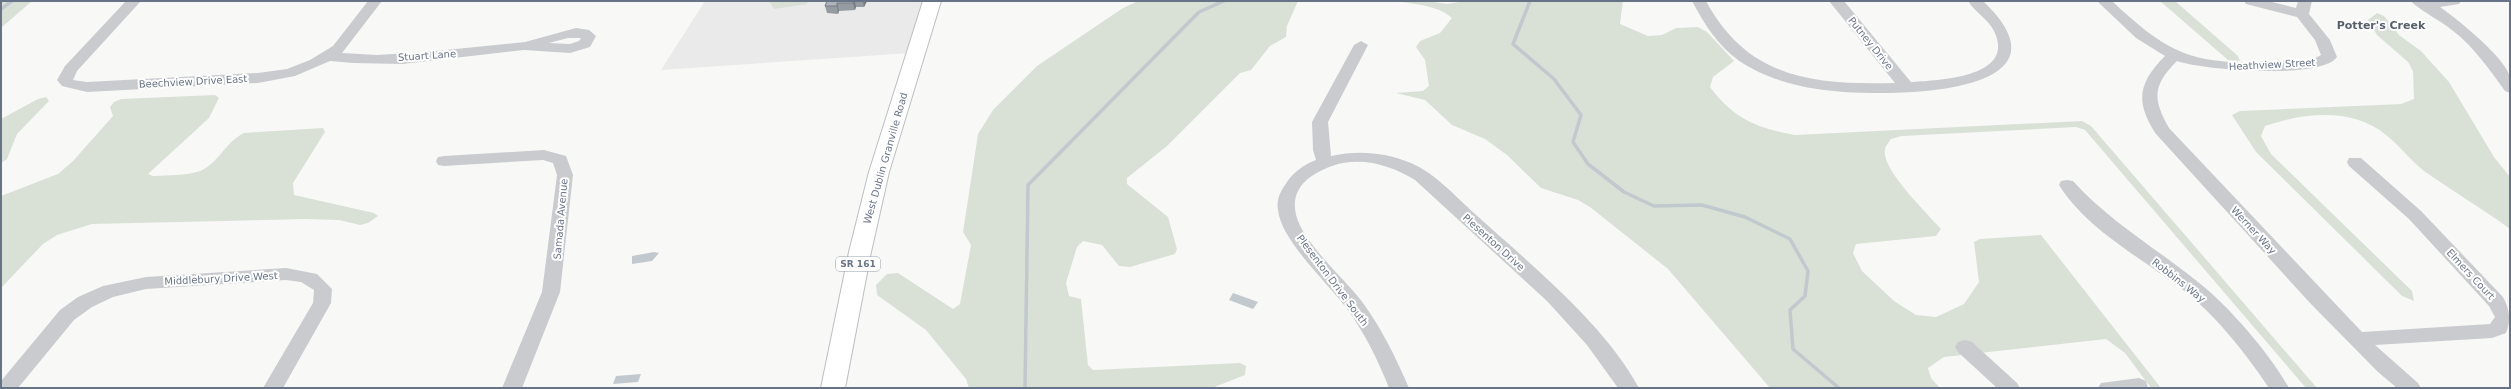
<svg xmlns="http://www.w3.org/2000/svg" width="2511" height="389" viewBox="0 0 2511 389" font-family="'DejaVu Sans',sans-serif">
  <rect width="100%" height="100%" fill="#f8f9f6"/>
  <polygon fill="#e9eae9" points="705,1 927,1 910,53 661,70"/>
  <g fill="#d9e1d7">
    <polygon points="1,1 32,1 1,28"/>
    <polygon points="769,1 808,1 807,4 774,9"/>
    <polygon points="1150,1 1298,1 1287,26 1286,37 1270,46 1251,70 1240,73 1167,146 1127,178 1127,184 1168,217 1177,249 1175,254 1130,267 1119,266 1102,245 1083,241 1077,247 1066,283 1069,296 1081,299 1088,365 1093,370 1240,363 1246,366 1245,375 1212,388 969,388 966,379 926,330 877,295 876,285 887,274 898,273 953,309 960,304 971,245 963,232 978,134 993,110 1037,66 1123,8 1136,2"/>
    <path d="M1394 1H1428L1447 4 1465 1H1623L1620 24 1648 36 1662 35 1676 28 1698 27 1707 32 1734 61 1713 77 1710 87C1734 119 1757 128 1795 135L2082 121 2091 126 2317 388H2306L2085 130 2076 127 1902 136 1891 139C1889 142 1885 146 1885 150 1881 169 1928 214 1941 229L1936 236 1856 244 1853 253 1862 271 1894 301 1916 315 1936 317 1964 304 1979 282 1974 242 1980 239 2041 235 2161 388H2151L2125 353 2106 339 1944 357 1928 368 1931 378 1940 388H1770L1668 269 1590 207 1578 200 1541 188 1507 155 1485 139 1452 125 1425 100 1396 93 1423 91 1429 86 1425 60 1416 47 1420 41 1440 33 1452 18C1438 5 1413 4 1394 1Z"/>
    <polygon points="2160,1 2175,1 2238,56 2240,61 2228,60"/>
    <path d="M2377 13 2384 16 2399 35 2421 51 2449 82 2494 157 2510 177V229C2482 208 2452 191 2424 171 2410 160 2400 146 2386 135 2352 107 2304 113 2265 126L2261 136 2271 154 2412 291 2414 301 2402 296 2256 152 2232 115 2240 111 2401 104 2414 99 2413 71 2408 62 2377 35 2368 20Z"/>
    <path d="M215 95 219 98 209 118 148 174 153 176C167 175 187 176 200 171 218 164 226 141 244 133L323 128 325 132 293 183 294 195 374 213 378 216 368 223 360 225 339 220 305 219 92 224 57 235 43 244 1 288V196L58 174 73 161 113 116 110 107 114 102 121 99Z"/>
    <polygon points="46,97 49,101 17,134 7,159 1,163 1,119 38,99"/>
  </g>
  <g fill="#c1c9cf">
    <polygon points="654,252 659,253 652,261 632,264 632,256"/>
    <polygon points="1233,293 1258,302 1253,309 1229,300"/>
    <polygon points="641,374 638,382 613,384 616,376"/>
  </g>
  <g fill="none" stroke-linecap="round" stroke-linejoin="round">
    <g stroke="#c1c9cf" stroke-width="3.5">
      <polyline points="1530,1 1513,44 1554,79 1581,115 1573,142 1588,164 1624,192 1654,206 1702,205 1745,217 1790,239 1808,271 1805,296 1790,310 1793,349 1839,388"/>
      <polyline points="1,9 12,1"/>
      <polyline points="1025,388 1028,185 1199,12 1224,1"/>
    </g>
    <defs>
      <polygon id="major" points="923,1 941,1 889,172 871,252 845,388 821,388 849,252 869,172"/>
    </defs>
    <use href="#major" stroke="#bbbec2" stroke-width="2"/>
    <g fill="#c9cbcf" fill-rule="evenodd">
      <path d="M126 1H141L77 71 73 80 87 82 258 73 287 69 310 60 333 46 368 1H382L342 53 377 55 426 52 525 42 576 28 589 30 596 36 590 47 570 53 524 50 402 64 353 63 330 61 295 76 258 83 87 92 62 86 57 80 65 66ZM568 38H581L579 41 570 44 549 43Z"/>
      <path d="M1692 1H1706C1748 79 1814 85 1895 83L1829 1H1844L1911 82C1937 80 2017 78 1994 31 1988 19 1975 12 1968 1H1983C2088 101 1871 98 1817 89 1790 85 1761 76 1738 60 1717 45 1704 23 1692 1Z"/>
      <path d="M2097 1H2112C2170 56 2196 66 2276 61 2291 60 2309 63 2321 55L2315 40 2297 17 2246 4 2244 1H2268L2296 8 2298 1H2312L2309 14 2330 40 2337 57C2321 80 2203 70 2177 61 2153 85 2152 98 2169 128L2362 332 2490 324 2495 317 2489 306 2409 219 2349 166 2347 162 2349 158H2361L2421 211 2503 297C2510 310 2511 320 2506 333L2492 338 2375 345 2418 383 2421 388H2397L2378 372 2310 303 2156 134C2135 102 2138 83 2165 56L2136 38Z"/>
      <path d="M2411 1H2461L2459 4 2440 7C2456 18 2506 58 2510 77 2511 82 2510 88 2510 93L2505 91C2489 69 2474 47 2452 30 2443 22 2416 8 2411 1Z"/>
      <path d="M1361 41 1368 45 1328 122 1331 156C1358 150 1385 152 1411 163 1436 174 1455 196 1475 214 1529 263 1604 323 1639 388H1618L1587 345 1547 301 1415 180C1391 165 1360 156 1332 166 1313 173 1293 185 1295 208 1296 238 1345 278 1363 303 1382 329 1396 358 1409 388H1389C1378 360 1365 334 1348 310 1329 284 1281 241 1278 210 1276 201 1280 192 1285 185 1292 173 1303 165 1316 160L1313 150 1312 122 1354 45Z"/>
      <polygon points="544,150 566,156 573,175 560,292 522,388 502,388 542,292 557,175 553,163 543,160 444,166 438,165 436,161 438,157 444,156"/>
      <path d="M2067 180 2073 181C2110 222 2156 248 2198 282 2229 306 2270 354 2289 388H2269C2247 355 2215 314 2183 290 2142 258 2087 230 2059 185L2061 181Z"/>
      <polygon points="286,268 317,274 332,289 331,303 283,388 263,388 313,303 314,290 301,282 286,280 146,289 113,297 92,307 74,320 18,388 1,388 1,381 60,310 78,297 103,286 146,277"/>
      <polygon points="1965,340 1972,342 2017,383 2020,388 1997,388 1958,352 1955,347 1958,342"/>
      <polygon points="2139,378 2146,381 2148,388 2098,388 2101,383"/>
    </g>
    <use href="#major" fill="#fff" fill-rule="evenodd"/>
  </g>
  <polygon fill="#959ba1" points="827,1 867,1 864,7 856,7 855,10 839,11 838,14 827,13 825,6"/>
  <g fill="#797e83">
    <polygon points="854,1 855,1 856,7 855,10 853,3"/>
    <polygon points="863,1 867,1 864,7"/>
    <polygon points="837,3 839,11 838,14 837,6"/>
  </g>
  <polygon fill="#adb4bb" stroke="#797e83" points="827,1 854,1 853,3 837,3 837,6 825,6"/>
  <g text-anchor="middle" stroke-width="4" stroke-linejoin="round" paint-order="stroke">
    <rect fill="#fff" stroke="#959eac" stroke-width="1" x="836" y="257" width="44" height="14" rx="3"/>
    <g font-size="9" font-weight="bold" fill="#677488">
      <text x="858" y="267">SR 161</text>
    </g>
    <g font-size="10" fill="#677488" stroke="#fff">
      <text transform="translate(1871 43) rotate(51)" y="4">Putney Drive</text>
      <text transform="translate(427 55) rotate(-4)" y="4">Stuart Lane</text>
      <text transform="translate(2272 64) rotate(-3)" y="4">Heathview Street</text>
      <text transform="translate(193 81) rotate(-3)" y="4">Beechview Drive East</text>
      <text transform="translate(885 158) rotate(-74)" y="4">West Dublin Granville Road</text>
      <text transform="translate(560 219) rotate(-85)" y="4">Samada Avenue</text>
      <text transform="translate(2254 230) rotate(47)" y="4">Werner Way</text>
      <text transform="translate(1494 242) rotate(42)" y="4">Plesenton Drive</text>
      <text transform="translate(2471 274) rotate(47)" y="4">Elmers Court</text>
      <text transform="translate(221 278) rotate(-3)" y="4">Middlebury Drive West</text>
      <text transform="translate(1333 280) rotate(53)" y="4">Plesenton Drive South</text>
      <text transform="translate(2179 280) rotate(38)" y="4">Robbins Way</text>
    </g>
    <g font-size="11" font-weight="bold" fill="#555e6d" stroke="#fff">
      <text x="2381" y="29">Potter's Creek</text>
    </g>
  </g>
  <rect width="2511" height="389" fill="none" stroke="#677488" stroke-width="4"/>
</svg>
